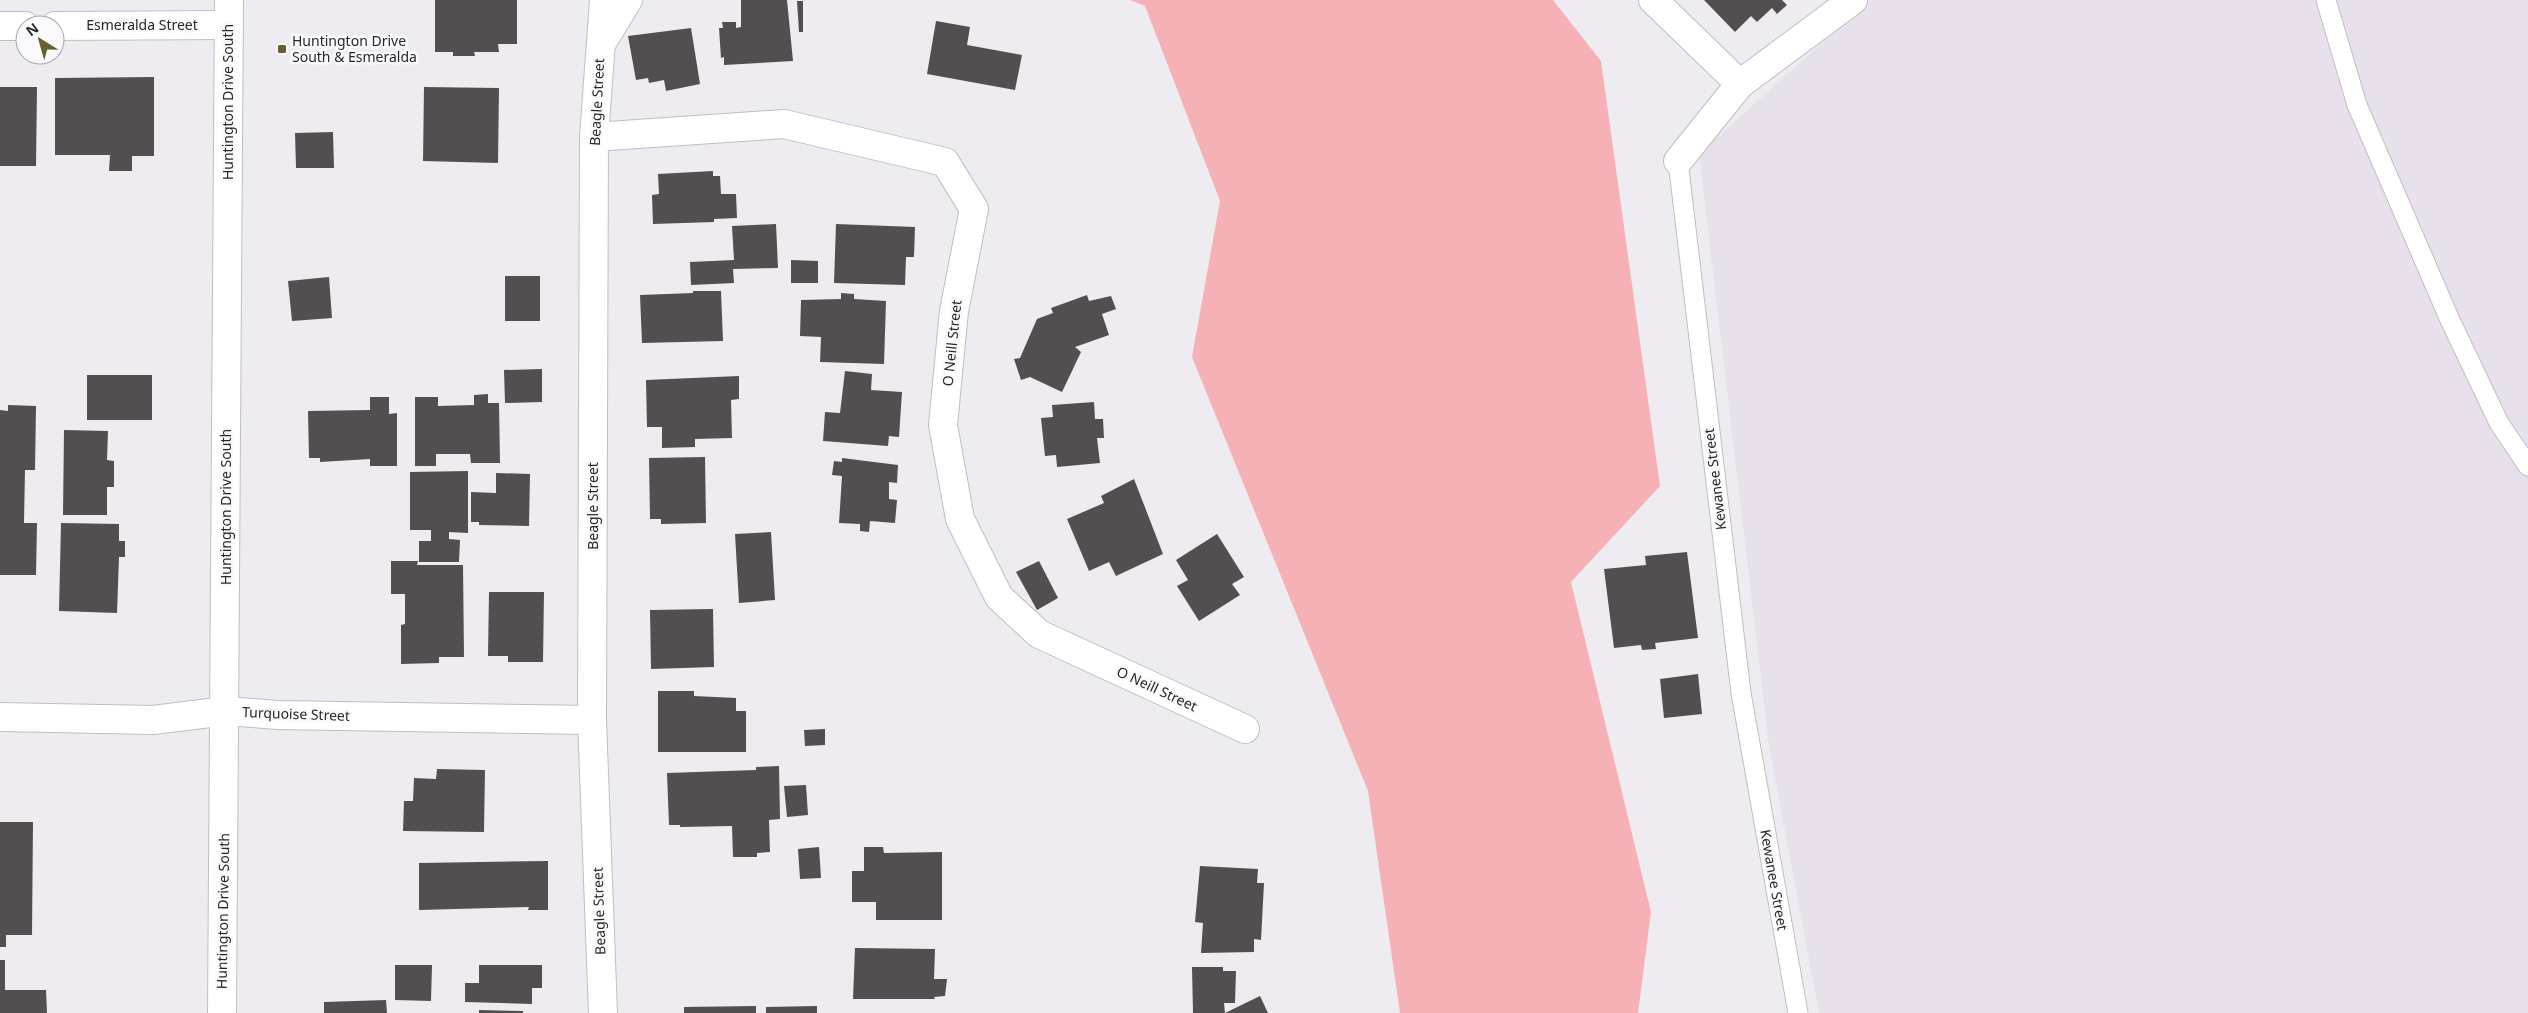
<svg xmlns="http://www.w3.org/2000/svg" width="2528" height="1013" viewBox="0 0 2528 1013" font-family="'Noto Sans',sans-serif">
  <rect width="100%" height="100%" fill="#eeecf0"/>
  <polygon fill="#e8e1ec" points="1869,0 2528,0 2528,1013 1819,1013 1769,746 1699,154"/>
  <polygon fill="#f6b1b7" points="1130,0 1553,0 1601,61 1660,486 1571,582 1651,912 1638,1013 1400,1013 1368,791 1192,357 1220,201 1145,6"/>
  <g fill="#534f51">
    <polygon points="435,0 517,0 517,44 498,44 499,52 474,52 475,56 453,56 453,52 435,52"/>
    <polygon points="741,0 787,0 793,61 724,65 724,57 721,58 719,28 723,28 722,22 736,22 736,28 741,27"/>
    <polygon points="1704,0 1782,0 1787,5 1777,14 1772,8 1757,22 1751,16 1735,32"/>
    <polygon points="797,1 803,1 803,32 799,32"/>
    <polygon points="936,21 970,27 967,45 1022,55 1015,90 927,74"/>
    <polygon points="691,28 700,84 666,91 664,80 649,83 648,78 636,80 628,36"/>
    <polygon points="154,77 154,156 132,156 132,171 109,171 110,155 55,155 55,78"/>
    <polygon points="0,87 37,87 36,166 0,166"/>
    <polygon points="424,87 499,88 498,163 423,161"/>
    <polygon points="333,132 334,168 296,168 295,133"/>
    <polygon points="713,171 713,176 720,176 721,194 736,194 737,218 714,219 714,222 653,224 652,195 659,194 658,174"/>
    <polygon points="776,224 778,268 733,269 734,283 691,285 690,262 734,260 732,226"/>
    <polygon points="836,224 915,227 914,257 906,257 905,285 834,283"/>
    <polygon points="791,260 818,261 818,283 791,283"/>
    <rect x="505" y="276" width="35" height="45"/>
    <polygon points="329,277 332,318 292,321 288,281"/>
    <polygon points="693,291 721,291 723,341 642,343 640,295 693,293"/>
    <polygon points="841,293 854,294 854,299 886,301 884,364 820,362 821,337 800,336 801,300 841,299"/>
    <polygon points="1087,295 1089,301 1111,296 1116,309 1102,314 1109,335 1075,347 1081,352 1062,392 1030,377 1021,380 1014,359 1020,358 1037,319 1053,313 1051,308"/>
    <polygon points="542,369 542,402 505,403 504,370"/>
    <polygon points="845,371 872,374 871,390 902,392 899,437 889,436 888,446 823,441 825,412 840,413"/>
    <rect x="87" y="375" width="65" height="45"/>
    <polygon points="739,376 739,399 731,400 732,438 695,439 695,447 662,448 662,427 647,427 646,380"/>
    <polygon points="488,394 488,403 499,403 500,463 471,463 470,454 436,454 436,466 415,466 415,397 438,397 438,406 474,405 474,395"/>
    <polygon points="370,397 389,397 389,414 397,413 397,466 370,466 370,459 320,462 320,458 309,458 308,411 370,410"/>
    <polygon points="1094,402 1095,419 1103,419 1104,438 1097,438 1100,463 1057,467 1056,455 1045,456 1041,418 1053,417 1052,405"/>
    <polygon points="8,405 36,406 35,470 25,470 24,523 37,523 36,575 0,575 0,410 8,411"/>
    <polygon points="64,430 108,431 107,460 114,461 114,487 107,487 107,515 63,515"/>
    <polygon points="705,457 706,523 661,524 661,519 650,519 649,458"/>
    <polygon points="842,458 898,465 897,483 889,482 889,499 897,500 895,523 870,521 869,532 860,531 860,524 839,523 842,476 832,475 834,461 842,462"/>
    <polygon points="468,471 468,533 449,532 449,539 460,540 459,562 419,562 419,541 431,541 431,530 410,530 410,472"/>
    <polygon points="496,473 530,474 529,526 479,525 479,522 471,522 471,492 496,493"/>
    <polygon points="1134,479 1163,554 1116,576 1109,562 1089,571 1067,519 1104,503 1101,496"/>
    <polygon points="61,523 119,524 119,541 125,541 125,557 119,557 117,613 59,611"/>
    <polygon points="771,532 775,600 739,603 735,534"/>
    <polygon points="1217,534 1244,577 1232,584 1240,595 1199,621 1177,586 1188,580 1176,560"/>
    <polygon points="1687,552 1698,638 1655,643 1656,649 1642,650 1641,645 1614,648 1604,569 1646,565 1645,556"/>
    <polygon points="391,561 418,561 417,565 463,565 464,657 439,657 439,663 401,664 401,625 405,624 405,594 391,594"/>
    <polygon points="1039,561 1058,598 1037,610 1016,572"/>
    <polygon points="489,592 544,592 543,662 508,662 508,656 488,656"/>
    <polygon points="713,609 714,667 651,669 650,610"/>
    <polygon points="1698,674 1702,714 1664,718 1660,679"/>
    <polygon points="658,691 694,691 694,696 736,698 736,711 746,711 746,752 658,752"/>
    <polygon points="825,729 825,745 805,746 804,730"/>
    <polygon points="779,766 780,819 769,820 770,852 757,853 757,857 733,857 732,826 680,827 680,825 669,825 667,773 756,770 756,767"/>
    <polygon points="437,769 485,770 484,832 403,831 404,801 413,801 414,778 436,779"/>
    <polygon points="806,785 808,815 787,817 784,786"/>
    <polygon points="0,822 33,822 32,935 6,935 6,947 0,947"/>
    <polygon points="819,847 821,878 800,879 798,849"/>
    <polygon points="864,847 883,847 884,853 942,852 942,920 876,920 876,902 852,902 852,871 864,871"/>
    <polygon points="548,861 548,910 528,910 529,907 419,910 419,863"/>
    <polygon points="1200,866 1258,869 1257,883 1264,883 1261,940 1254,939 1254,952 1201,953 1203,923 1195,922"/>
    <polygon points="855,948 935,949 934,979 947,979 945,996 934,997 935,999 853,999"/>
    <polygon points="0,960 5,960 5,990 46,990 47,1013 0,1013"/>
    <polygon points="395,965 432,965 431,1001 395,1000"/>
    <polygon points="479,965 542,965 542,988 532,988 532,1004 465,1002 465,983 479,983"/>
    <polygon points="1192,967 1223,967 1223,971 1236,971 1235,1003 1224,1003 1225,1013 1193,1013"/>
    <polygon points="1260,996 1268,1013 1225,1013"/>
    <polygon points="386,1000 387,1013 324,1013 324,1002"/>
    <polygon points="756,1006 756,1013 684,1013 684,1007"/>
    <polygon points="817,1006 817,1013 766,1013 766,1007"/>
    <polygon points="479,1010 523,1011 523,1013 479,1013"/>
  </g>
  <g fill="none" stroke-linecap="round" stroke-linejoin="round">
    <defs>
      <g id="service">
        <polyline points="2326,0 2357,105 2450,320 2499,423 2528,466"/>
        <polyline points="1678,161 1741,693 1798,1013"/>
      </g>
      <g id="minor">
        <polyline points="1653,0 1740,84 1678,161"/>
        <polyline points="0,26 25,26"/>
        <polyline points="55,26 229,25"/>
        <polyline points="603,41 628,0"/>
        <polyline points="1740,84 1853,0"/>
        <polyline points="594,137 784,124 945,162 974,209 954,311 943,425 960,519 999,597 1039,634 1245,729"/>
        <polyline points="0,717 153,720 226,711 278,715 592,720"/>
        <polyline points="603,1013 592,720 594,137 604,0"/>
      </g>
      <polyline id="tertiary" points="222,1013 229,0"/>
    </defs>
    <use href="#service" stroke="#c1bec2" stroke-width="21"/>
    <use href="#minor" stroke="#c1bec2" stroke-width="30"/>
    <use href="#tertiary" stroke="#c1bec2" stroke-width="30"/>
    <use href="#service" stroke="#fff" stroke-width="19"/>
    <use href="#minor" stroke="#fff" stroke-width="28"/>
    <use href="#tertiary" stroke="#fff" stroke-width="28"/>
  </g>
  <rect fill="#65602d" stroke="#fcf9fd" stroke-width="2" x="277" y="44" width="10" height="10" rx="2.5"/>
  <g text-anchor="middle" stroke-width="5" stroke-linejoin="round" paint-order="stroke">
    <g font-size="14" fill="#282729" stroke="#fcf9fd">
      <text x="142" y="30">Esmeralda Street</text>
      <text transform="translate(228 102) rotate(-90)" y="5">Huntington Drive South</text>
      <text transform="translate(597 102) rotate(-87)" y="5">Beagle Street</text>
      <text transform="translate(952 343) rotate(-84)" y="5">O Neill Street</text>
      <text transform="translate(1715 479) rotate(-97)" y="5">Kewanee Street</text>
      <text transform="translate(593 506) rotate(-90)" y="5">Beagle Street</text>
      <text transform="translate(226 507) rotate(-90)" y="5">Huntington Drive South</text>
      <text transform="translate(1157 689) rotate(25)" y="5">O Neill Street</text>
      <text transform="translate(296 714) rotate(2)" y="5">Turquoise Street</text>
      <text transform="translate(1774 880) rotate(80)" y="5">Kewanee Street</text>
      <text transform="translate(223 911) rotate(-89)" y="5">Huntington Drive South</text>
      <text transform="translate(599 911) rotate(-92)" y="5">Beagle Street</text>
    </g>
    <g font-size="14" fill="#282729" stroke="#fcf9fd" text-anchor="start">
      <text x="292" y="46">Huntington Drive<tspan x="292" dy="16">South &amp; Esmeralda</tspan></text>
    </g>
  </g>
  <g transform="translate(40 40) rotate(323)"><circle r="24" fill="#fcf9fd" stroke="#a7a5a8"/>
  <path d="M0-4L9 19L0 12L-9 19Z" fill="#65602d"/>
  <text y="-8" font-size="14" font-weight="bold" text-anchor="middle" fill="#282729">N</text>
  </g>
</svg>
